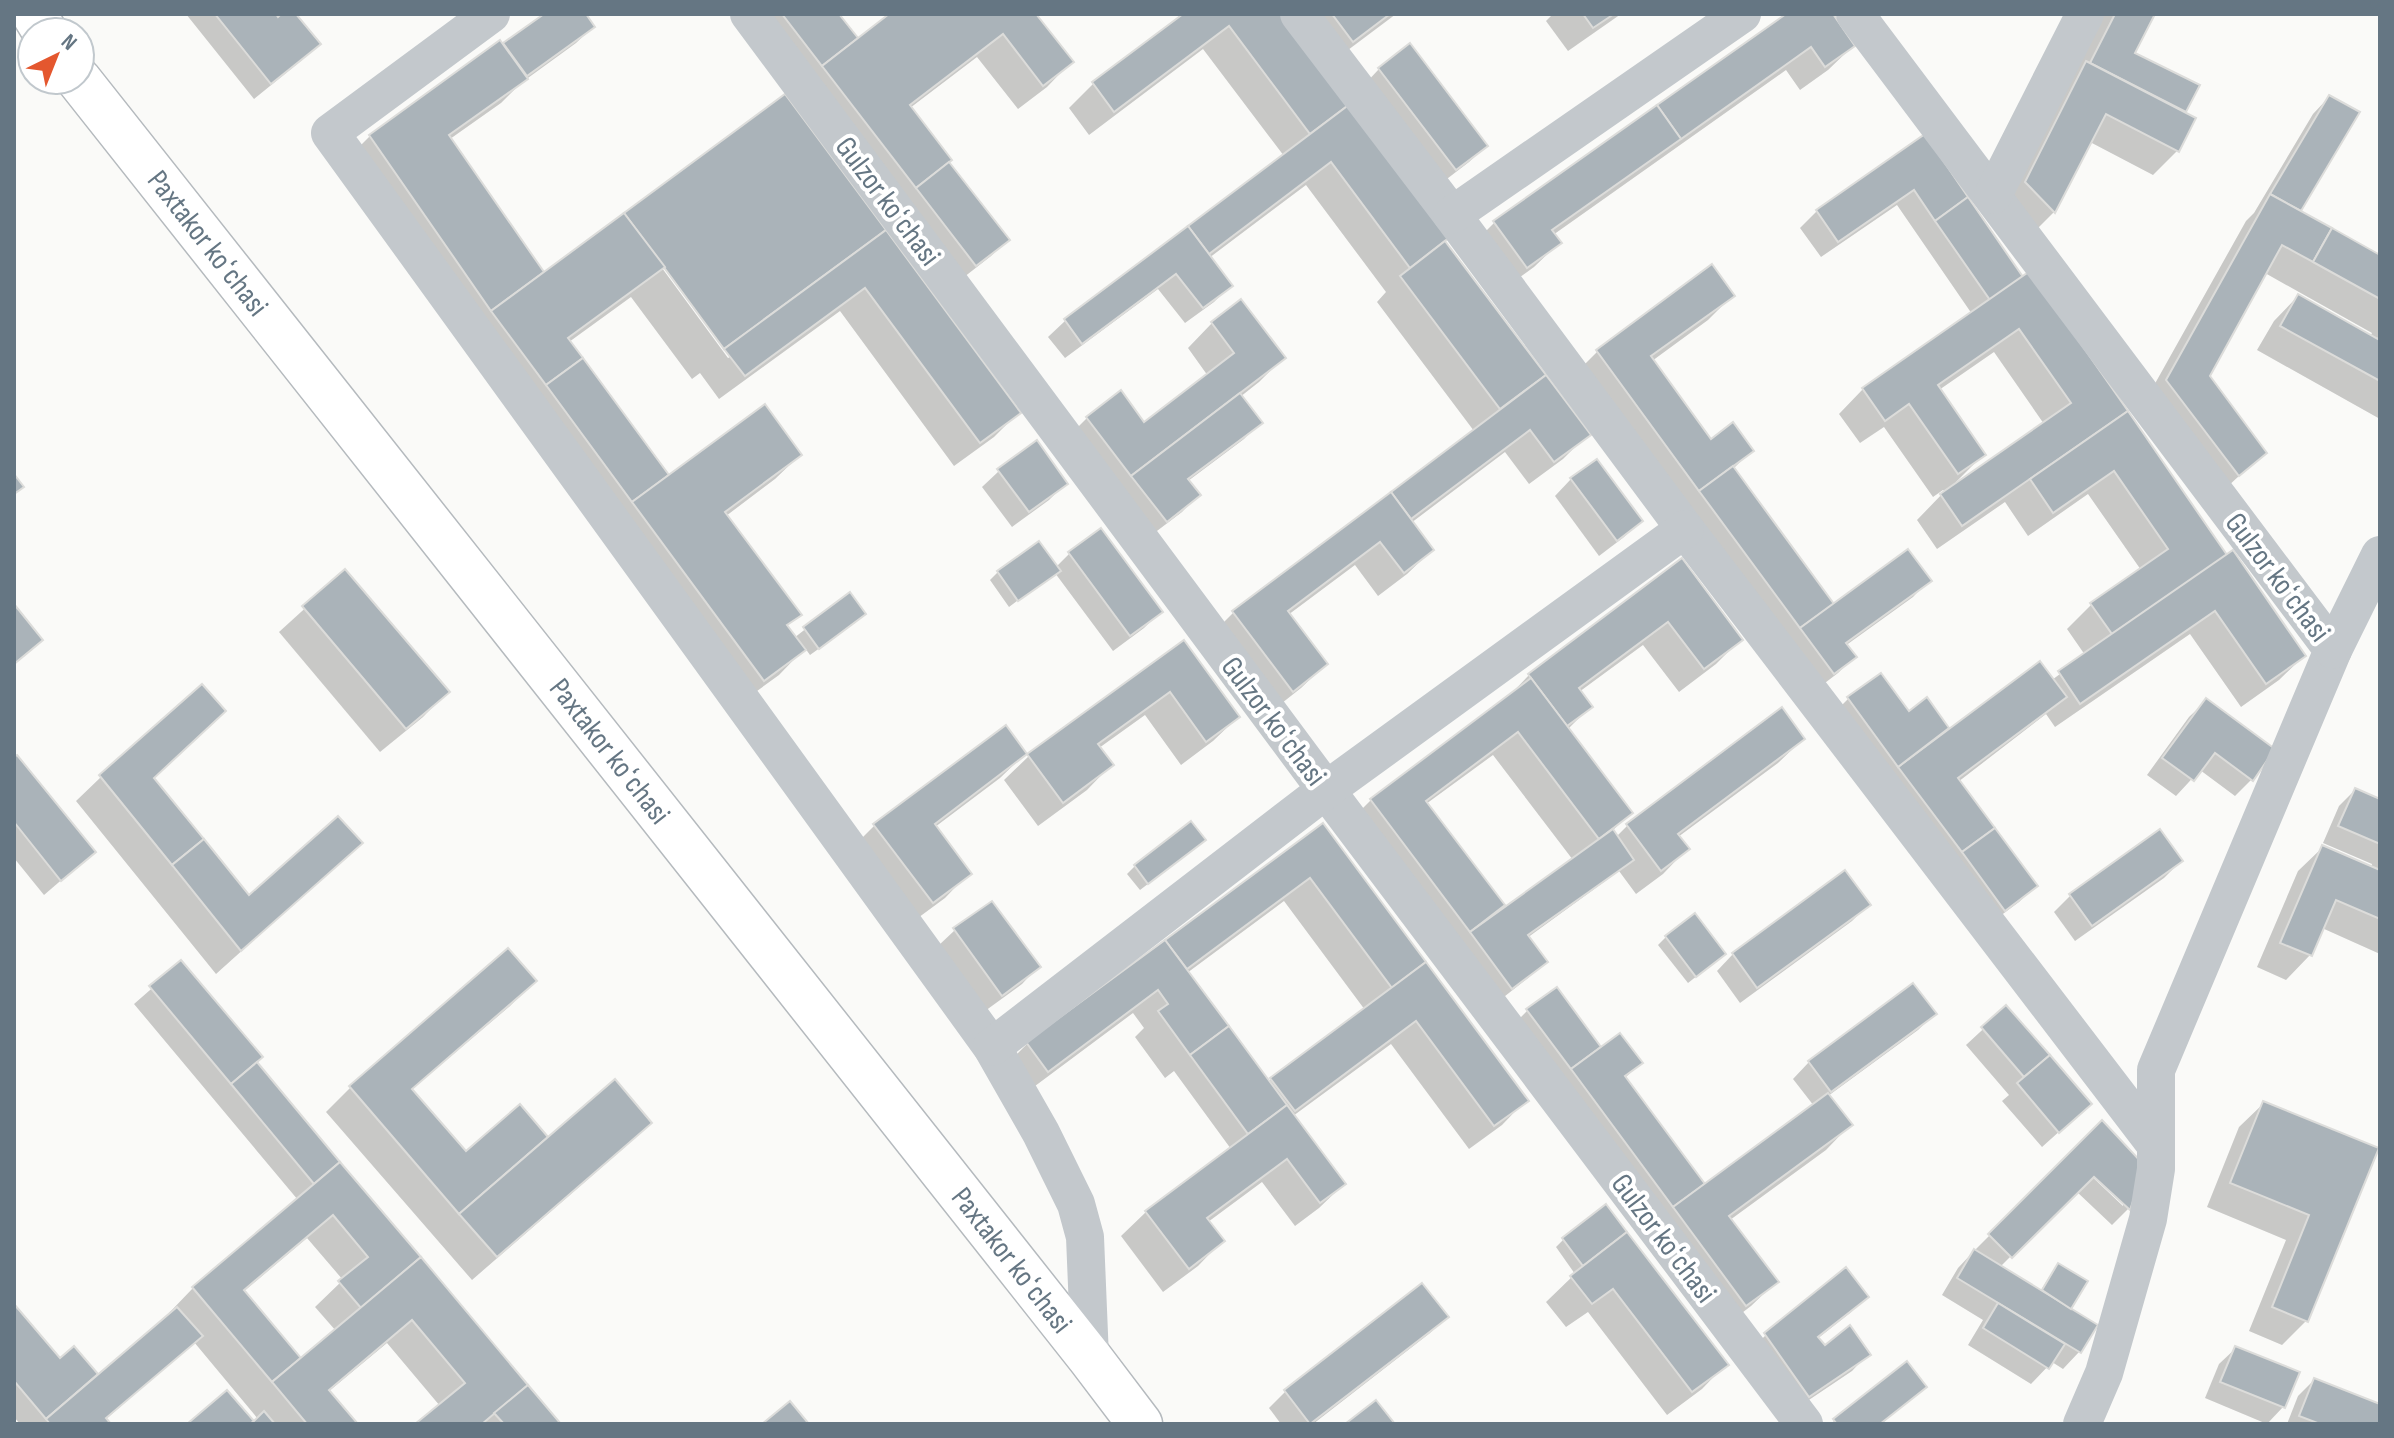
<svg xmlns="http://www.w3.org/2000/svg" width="2394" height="1438" viewBox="0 0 2394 1438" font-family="'Sofia Sans Condensed',sans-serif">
  <rect width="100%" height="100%" fill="#fafaf8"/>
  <g fill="#0003" fill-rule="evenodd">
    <polygon points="186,14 273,14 278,19 284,14 293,14 318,44 302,60 254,99"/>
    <path d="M548 14H583L593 27 576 43 521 83 501 103 450 139 544 274 785 97 1018 413 994 437 954 466 840 311 719 399 700 373 692 379 631 297 569 342 669 478 800 455 775 479 726 516 799 615 786 627 794 638 849 595 856 622 810 655 805 648 779 675 739 704 345 161 370 136 500 43 502 47ZM664 265 732 356 728 358 662 268Z"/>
    <polygon points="739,14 837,14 858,41 892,14 1034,14 1071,62 1047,87 1018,109 977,57 910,108 947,163 1007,240 991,256 959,281"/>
    <polygon points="1177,14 1279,14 1443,242 1588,434 1563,459 1529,484 1505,452 1411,523 1432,550 1407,574 1378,596 1355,565 1288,615 1326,664 1301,688 1267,715 1209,637 1233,613 1474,431 1377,302 1386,292 1306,185 1209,258 1230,286 1214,302 1185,323 1158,289 1065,358 1048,337 1065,321 1284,156 1203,49 1089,135 1069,108 1093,84 1180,19"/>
    <polygon points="1290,14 1396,14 1328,65"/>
    <polygon points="1553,14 1621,14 1568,51 1546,21"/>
    <polygon points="1790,14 1830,14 1853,46 1828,70 1800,90 1786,70 1553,235 1559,243 1534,267 1501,291 1470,247 1494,223"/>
    <polygon points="2104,14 2153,14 2133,54 2197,86 2184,113 2178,150 2153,175 2090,142 2054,212 2030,236 2002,207"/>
    <polygon points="1410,46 1486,146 1469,162 1439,185 1363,86 1379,69"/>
    <polygon points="2329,97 2299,212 2380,258 2380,419 2257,350 2274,321 2298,296 2370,337 2372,333 2265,273 2207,376 2264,453 2214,499 2143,405 2246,221 2254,213 2313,114"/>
    <path d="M1924 137 2023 279 2030 274 2226 557 2304 656 2279 680 2241 707 2190 634 2055 727 2046 714 1958 782 2035 886 2019 902 1988 925 1832 715 1848 699 1880 675 1909 714 1942 737 2052 680 2085 655 2067 629 2091 605 2141 570 2088 494 2028 536 2005 502 1937 549 1917 520 1945 491 1943 490 1933 497 1884 427 1860 443 1839 414 1863 389 1972 314 1897 205 1821 257 1800 228 1817 211ZM1994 352 2044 424 1957 484 1956 482 1984 454 1939 390Z"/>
    <polygon points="1712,267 1732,296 1708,320 1652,361 1711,441 1752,450 1733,469 1833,606 1929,580 1913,597 1845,646 1854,657 1838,673 1817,689 1573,376 1597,352"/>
    <polygon points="1212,323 1283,358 1259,382 1240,397 1260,422 1244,439 1188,481 1198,495 1182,512 1149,537 1062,443 1087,418 1120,393 1144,424 1208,376 1188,348"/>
    <polygon points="999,471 1066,483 1049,500 1012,527 982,487"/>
    <polygon points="1571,479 1640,521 1624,537 1599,556 1555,496"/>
    <polygon points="1100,531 1160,612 1144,628 1113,651 1055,573 1009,607 990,580 998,572 1056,567 1069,554"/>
    <path d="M1681 561 1741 639 1716 664 1679 692 1643 645 1579 692 1590 707 1568 729 1631 813 1612 831 1616 837 1627 826 1782 710 1803 739 1778 763 1678 837 1687 849 1663 874 1636 894 1619 871 1527 938 1545 962 1528 978 1495 1004 1346 825 1371 800 1505 700 1529 675ZM1493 755 1573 860 1493 918 1492 916 1502 905 1426 804Z"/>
    <polygon points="345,572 447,692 423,717 380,752 279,632"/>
    <polygon points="1183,643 1238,717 1213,741 1181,765 1145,715 1099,748 1111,765 1087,790 1038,826 1004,780 1029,756"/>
    <polygon points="2206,701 2251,780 2235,796 2200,770 2176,796 2147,775 2189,717"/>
    <polygon points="14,754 94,852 44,895 14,858"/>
    <polygon points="1025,754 1000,778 935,827 969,873 945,898 907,926 850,850 875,825"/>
    <polygon points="101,777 153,779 249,898 335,867 216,974 76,801"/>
    <polygon points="2355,790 2380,801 2380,954 2322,928 2310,955 2286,980 2257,967 2298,871 2323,847 2371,868 2372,864 2323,843 2339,806"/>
    <path d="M1322 825 1526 1100 1502 1125 1469 1149 1391 1044 1293 1116 1344 1184 1319 1208 1295 1226 1262 1182 1208 1222 1222 1241 1198 1266 1163 1292 1121 1236 1146 1212 1231 1149 1174 1071 1165 1078 1135 1037 1144 1028 1133 1013 1023 1095 1003 1068 1027 1044ZM1284 901 1365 1010 1268 1082 1187 973Z"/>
    <polygon points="1195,848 1140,890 1127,874 1135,866"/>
    <polygon points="2181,861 2164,878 2075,941 2054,912 2070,896"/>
    <polygon points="1845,873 1868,905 1852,921 1740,1003 1717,971 1733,954"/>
    <polygon points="955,930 1038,967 1022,984 985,1011 938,946"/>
    <polygon points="1666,937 1716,961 1688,983 1658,945"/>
    <polygon points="508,951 534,981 510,1006 411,1090 466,1154 650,1123 625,1147 472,1280 326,1112 350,1088"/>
    <path d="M181 963 255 1062 558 1424H418L440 1406 387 1343 328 1392 355 1424H190L253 1423 258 1419 194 1342 105 1420 108 1424H20L14 1417V1307L60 1361 91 1383 171 1315 169 1313 193 1288 298 1200 134 1004ZM307 1238 343 1280 315 1307 336 1331 301 1361 243 1292Z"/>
    <polygon points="2006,1008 2090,1104 2042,1147 2002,1101 2009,1095 1966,1045"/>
    <polygon points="1528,1010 1601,1049 1640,1063 1625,1078 1695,1191 1814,1106 1793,1079 1809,1062 1934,1014 1918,1030 1828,1096 1850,1125 1826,1150 1730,1220 1776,1282 1751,1306 1721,1329 1511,1027"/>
    <polygon points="2264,1103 2377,1149 2306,1321 2282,1345 2249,1331 2286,1240 2207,1207 2239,1127"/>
    <path d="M2102 1123 2143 1166 2128 1209 2112 1225 2076 1191 2000 1267 2040 1292 2051 1274 2059 1266 2068 1309 2096 1325 2079 1352 2063 1369 2052 1362 2031 1384 1968 1345 1983 1320 1942 1295 1958 1268 1973 1252ZM2088 1168 2123 1201V1206L2086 1171Z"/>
    <polygon points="1563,1240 1726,1364 1702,1389 1667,1415 1588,1312 1566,1327 1546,1302 1575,1274 1556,1247"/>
    <polygon points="1422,1286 1447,1316 1430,1333 1313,1424 1281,1424 1269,1408 1285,1392"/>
    <polygon points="1867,1296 1850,1313 1817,1339 1824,1348 1868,1354 1852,1371 1791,1412 1749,1351 1766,1335"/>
    <polygon points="2236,1348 2283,1407 2267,1424 2205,1398 2219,1364"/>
    <polygon points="2314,1380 2380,1407 2380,1424 2287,1424 2298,1396"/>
    <polygon points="1925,1386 1881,1424 1831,1424 1835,1420"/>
  </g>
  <g fill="#aab3b9" stroke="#dcdcda" stroke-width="2">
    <polygon points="215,14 276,14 278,17 281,14 296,14 321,44 271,84"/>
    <polygon points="544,14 586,14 595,27 527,76 503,43"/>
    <polygon points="782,14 839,14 858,38 822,66"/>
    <polygon points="889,14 1036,14 1074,62 1043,86 1003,34 910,105 952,160 916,188 822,66"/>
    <polygon points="1183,14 1281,14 1350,104 1310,134 1229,26 1114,112 1092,82"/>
    <polygon points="1332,14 1390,14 1353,42"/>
    <polygon points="1583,14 1614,14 1593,28"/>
    <polygon points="1786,14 1833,14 1855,46 1825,67 1811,47 1681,139 1657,105"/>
    <polygon points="2115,14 2155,14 2135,53 2200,85 2186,112 2090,63"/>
    <polygon points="500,40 528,79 449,135 544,272 491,311 369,135"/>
    <polygon points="1410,43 1488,146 1456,170 1378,68"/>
    <polygon points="2086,61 2196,118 2179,152 2106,114 2055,213 2025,182"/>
    <polygon points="785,94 886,230 724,349 624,213"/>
    <polygon points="2329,95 2360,112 2301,211 2270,194"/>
    <polygon points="1350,104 1450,237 1410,268 1331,162 1209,254 1188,226"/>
    <polygon points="1657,105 1681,139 1552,230 1562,243 1527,268 1493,221"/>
    <polygon points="1925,134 1968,197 1935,221 1914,190 1838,242 1816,210"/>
    <polygon points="949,162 1010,240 976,266 916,188"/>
    <polygon points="2270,194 2332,228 2313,262 2282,245 2210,376 2267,453 2239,476 2166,380"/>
    <polygon points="1968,197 2023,277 1990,300 1935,221"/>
    <polygon points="624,213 665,267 568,338 583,358 546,385 491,311"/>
    <polygon points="1188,226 1233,286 1203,308 1176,274 1082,344 1064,319"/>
    <polygon points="2332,228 2380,255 2380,299 2313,262"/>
    <polygon points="886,230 1021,413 980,443 865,288 745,376 724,349"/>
    <polygon points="1445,241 1546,375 1500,409 1400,276"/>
    <polygon points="1712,264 1735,296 1651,356 1711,439 1733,422 1754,451 1699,491 1596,350"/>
    <polygon points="2030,271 2128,411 1962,526 1940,494 2071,403 2019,329 1938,385 1986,455 1958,474 1909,404 1885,421 1862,388"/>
    <polygon points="2298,294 2378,339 2380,335 2380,381 2280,326"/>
    <polygon points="1241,299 1286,358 1131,476 1086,417 1121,390 1144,422 1234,353 1211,322"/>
    <polygon points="583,358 669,475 632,502 546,385"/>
    <polygon points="1546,375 1591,435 1554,462 1530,430 1411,519 1391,492"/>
    <polygon points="1240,393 1263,423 1188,479 1201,495 1167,522 1131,476"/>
    <polygon points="765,404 802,455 725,512 802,615 787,625 806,650 764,681 632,502"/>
    <polygon points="2128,411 2227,555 2112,634 2090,603 2168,549 2114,471 2053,513 2030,479"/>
    <polygon points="1037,440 1068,484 1029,512 997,469"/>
    <polygon points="1597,459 1643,521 1617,541 1570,478"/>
    <polygon points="1733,466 1834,604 1800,628 1699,491"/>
    <polygon points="14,474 24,487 14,494"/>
    <polygon points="1391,492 1434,550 1404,573 1380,542 1288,611 1328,664 1293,692 1232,611"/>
    <polygon points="1101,528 1163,612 1130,636 1068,552"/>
    <polygon points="1039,541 1061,571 1018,601 997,571"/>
    <polygon points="1908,549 1932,581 1846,643 1857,657 1834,674 1800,628"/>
    <polygon points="2233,550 2306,656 2266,684 2215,611 2080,704 2058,671"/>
    <polygon points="1682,558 1743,640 1704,669 1668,622 1579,688 1593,707 1567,726 1528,674"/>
    <polygon points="345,569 450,692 406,729 302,606"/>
    <polygon points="850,592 866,614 819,649 803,627"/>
    <polygon points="14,604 43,640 14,664"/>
    <polygon points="1184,640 1240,717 1206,742 1170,692 1098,744 1114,765 1063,803 1027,754"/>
    <polygon points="2040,661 2067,697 1958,778 1995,828 1962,852 1898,767"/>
    <polygon points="1881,673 1909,711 1927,697 1949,728 1898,767 1847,697"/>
    <polygon points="1531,678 1633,813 1599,839 1518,732 1426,801 1505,905 1470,932 1370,799"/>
    <polygon points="202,684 226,711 154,778 204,839 172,865 99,775"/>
    <polygon points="2206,698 2275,749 2253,781 2215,753 2194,781 2162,758"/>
    <polygon points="1782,707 1805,739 1678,834 1690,849 1661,871 1626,824"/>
    <polygon points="1006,725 1027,754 935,824 972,874 933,903 873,824"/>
    <polygon points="17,755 96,852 61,881 14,822 14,757"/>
    <polygon points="2355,788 2380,799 2380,844 2338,826"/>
    <polygon points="338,816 363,843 241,951 172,865 204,839 249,895"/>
    <polygon points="1191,821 1206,840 1148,884 1134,865"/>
    <polygon points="1323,823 1426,962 1392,988 1310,878 1187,969 1165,940"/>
    <polygon points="1995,828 2038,886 2005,911 1962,852"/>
    <polygon points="1613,829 1634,860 1528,935 1548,962 1512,989 1470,932"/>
    <polygon points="2160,829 2183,861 2092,926 2069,894"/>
    <polygon points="2322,845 2380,870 2380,919 2336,900 2312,956 2280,943"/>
    <polygon points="1845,870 1871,905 1757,988 1732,953"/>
    <polygon points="992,901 1041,967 1002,996 953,928"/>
    <polygon points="1695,913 1726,954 1696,977 1665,936"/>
    <polygon points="1165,940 1229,1026 1190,1055 1158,1011 1168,1004 1158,990 1048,1072 1026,1042"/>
    <polygon points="508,948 537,981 412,1089 466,1151 520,1104 548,1137 459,1214 349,1086"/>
    <polygon points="181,960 263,1057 231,1084 149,986"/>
    <polygon points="1426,962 1529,1101 1494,1126 1416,1021 1295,1111 1270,1078"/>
    <polygon points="1913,983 1937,1014 1831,1092 1808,1061"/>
    <polygon points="1557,987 1601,1047 1571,1069 1526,1009"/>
    <polygon points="2006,1005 2050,1055 2024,1077 1981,1027"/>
    <polygon points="1229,1026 1287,1105 1248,1134 1190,1055"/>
    <polygon points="1620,1033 1643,1063 1625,1076 1705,1184 1673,1207 1571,1069"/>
    <polygon points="2050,1055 2092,1104 2059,1133 2017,1083"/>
    <polygon points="257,1062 340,1162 314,1184 231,1084"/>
    <polygon points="615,1079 652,1123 497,1257 459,1214"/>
    <polygon points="1828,1093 1853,1125 1729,1216 1779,1282 1746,1306 1673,1207"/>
    <polygon points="2263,1101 2379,1148 2308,1322 2272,1307 2309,1215 2230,1183"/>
    <polygon points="1287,1105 1346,1184 1320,1203 1287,1159 1207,1218 1225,1241 1189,1269 1145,1211"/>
    <polygon points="2102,1120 2145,1166 2130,1210 2094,1177 2012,1258 1988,1234"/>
    <polygon points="340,1162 421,1257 361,1308 338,1281 368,1257 333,1215 244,1290 301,1358 272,1382 192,1287"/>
    <polygon points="1606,1204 1627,1232 1583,1266 1562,1238"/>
    <polygon points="1627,1232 1729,1365 1692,1392 1613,1289 1592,1304 1570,1276"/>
    <polygon points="1974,1249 2098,1325 2081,1353 1957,1278"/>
    <polygon points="421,1257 528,1385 482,1424 415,1424 465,1383 412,1320 329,1390 358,1424 307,1424 272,1382"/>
    <polygon points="2058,1263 2088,1281 2071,1309 2042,1290"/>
    <polygon points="1846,1267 1869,1297 1818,1337 1825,1345 1850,1325 1871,1355 1809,1397 1764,1333"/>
    <polygon points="1422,1283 1449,1317 1310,1424 1284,1390"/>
    <polygon points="1998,1303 2065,1344 2049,1369 1983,1328"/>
    <polygon points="14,1304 60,1358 74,1346 98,1374 46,1419 14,1381"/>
    <polygon points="177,1307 203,1336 106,1418 111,1424 50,1424 46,1419"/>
    <polygon points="2235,1346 2300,1372 2285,1408 2220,1382"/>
    <polygon points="1907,1361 1927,1387 1880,1424 1837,1424 1833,1419"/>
    <polygon points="2314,1378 2380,1404 2380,1424 2320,1424 2299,1416"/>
    <polygon points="528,1385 561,1424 504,1424 494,1413"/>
    <polygon points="227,1390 254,1421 250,1424 187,1424"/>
    <polygon points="1376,1400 1395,1424 1345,1424"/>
    <polygon points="790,1401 809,1424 762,1424"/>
    <polygon points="264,1411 275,1424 250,1424 254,1421"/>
  </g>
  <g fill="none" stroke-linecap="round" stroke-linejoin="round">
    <defs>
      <g id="primary">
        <polyline points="34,14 45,32"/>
        <polyline points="79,80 1090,1358 1140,1424"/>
      </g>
    </defs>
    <use href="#primary" stroke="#b5babe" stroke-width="47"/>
    <g stroke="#c3c8cc" stroke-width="38">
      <polyline points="491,14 330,133 992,1047 1041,1133 1076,1204 1085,1237 1090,1358"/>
      <polyline points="749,14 1326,790 1804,1424"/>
      <polyline points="1299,14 1452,215 1685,529 2155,1144"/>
      <polyline points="1855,14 2333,650 2156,1070 2156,1169 2148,1219 2104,1373 2082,1424"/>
      <polyline points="1993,195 2085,14"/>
      <polyline points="1452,215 1742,14"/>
      <polyline points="2333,650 2380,555"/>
      <polyline points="992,1047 1326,790 1685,529"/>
    </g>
    <use href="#primary" stroke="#fff" stroke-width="44"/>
  </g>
  <g text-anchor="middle" stroke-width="8" stroke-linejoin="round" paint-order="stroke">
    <g font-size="30" fill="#657683" stroke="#fff">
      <text transform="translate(888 201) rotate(53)" y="10">Gulzor koʻchasi</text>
      <text transform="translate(208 243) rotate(52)" y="10">Paxtakor koʻchasi</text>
      <text transform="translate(2278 577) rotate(53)" y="10">Gulzor koʻchasi</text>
      <text transform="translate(1274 721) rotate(53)" y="10">Gulzor koʻchasi</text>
      <text transform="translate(610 751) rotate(52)" y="10">Paxtakor koʻchasi</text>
      <text transform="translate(1664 1238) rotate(53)" y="10">Gulzor koʻchasi</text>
      <text transform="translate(1012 1260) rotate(52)" y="10">Paxtakor koʻchasi</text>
    </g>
  </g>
  <rect width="2394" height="1438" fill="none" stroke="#657683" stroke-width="32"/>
  <g transform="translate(56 56) rotate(43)"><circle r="38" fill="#ffffff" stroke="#c1c8cd" stroke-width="2"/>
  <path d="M0-6L14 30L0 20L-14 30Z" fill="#e4572e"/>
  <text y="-12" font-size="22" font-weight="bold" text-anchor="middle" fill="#657683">N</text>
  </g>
</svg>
